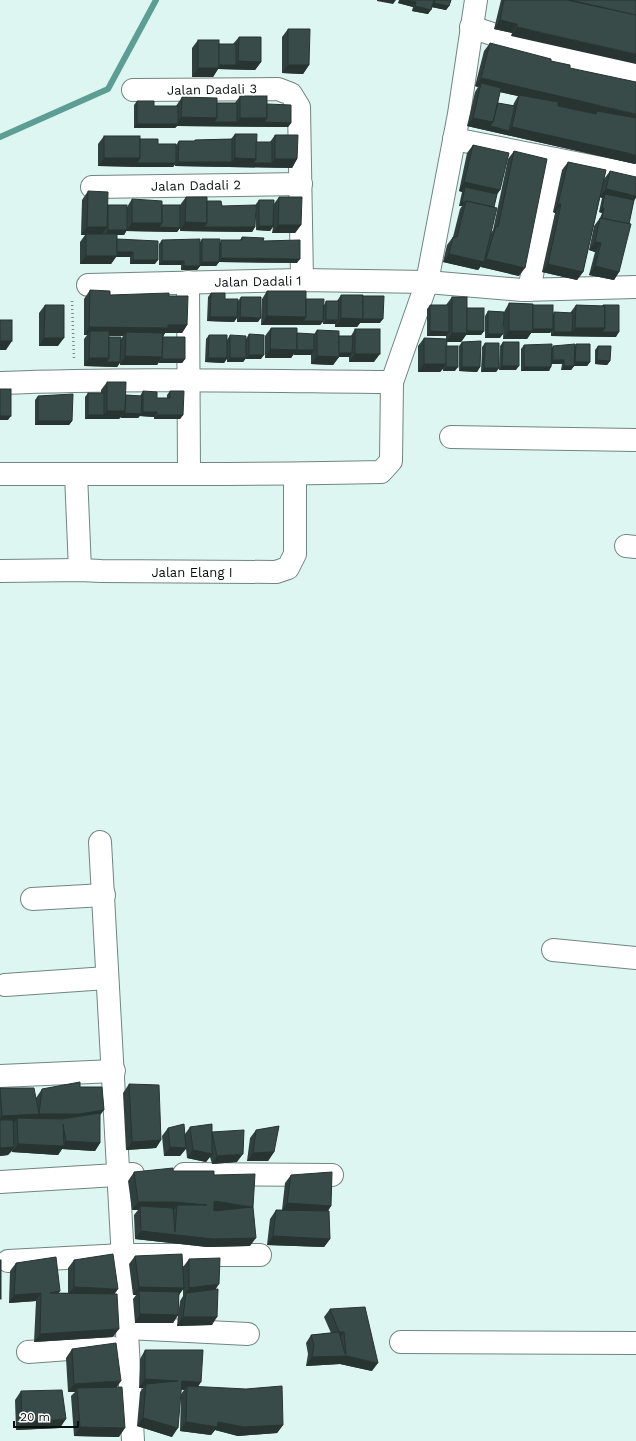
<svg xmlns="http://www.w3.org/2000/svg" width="636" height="1441" viewBox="0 0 636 1441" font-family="'Work Sans',sans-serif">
  <rect width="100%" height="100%" fill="#def6f1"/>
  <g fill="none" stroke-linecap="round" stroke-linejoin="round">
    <polyline stroke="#5c9e94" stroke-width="6" points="0,137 108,89 156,0"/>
    <defs>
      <g id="minor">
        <polyline points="471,27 538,49 636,75"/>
        <polyline points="133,90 278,89 291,94 299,107 302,280"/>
        <polyline points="454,139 636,175"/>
        <polyline points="92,187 301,184"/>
        <polyline points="188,282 189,473"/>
        <polyline points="88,285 302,280 427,282 522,290 636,287"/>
        <polyline points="529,290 555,159"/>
        <path d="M0 383C131 378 261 381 392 382"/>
        <polyline points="451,437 636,440"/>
        <path d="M0 474C127 474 254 475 381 472L391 461 392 382 427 282 459 114 476 0"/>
        <polyline points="76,474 80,570"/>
        <polyline points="626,546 636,547"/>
        <polyline points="0,571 80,570 101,571 276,572 288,568 295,554 295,474"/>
        <polyline points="100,842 133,1441"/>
        <polyline points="32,899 104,895"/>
        <polyline points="553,950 636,958"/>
        <polyline points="5,985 107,978"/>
        <polyline points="0,1076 114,1071"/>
        <polyline points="184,1174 332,1175"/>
        <polyline points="0,1182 133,1174"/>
        <polyline points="8,1261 123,1255 260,1255"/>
        <polyline points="127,1328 248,1334"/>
        <polyline points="401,1342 636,1343"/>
        <polyline points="28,1352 109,1346"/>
      </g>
    </defs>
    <use href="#minor" stroke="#708581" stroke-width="24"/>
    <polyline stroke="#778683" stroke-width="2.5" stroke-dasharray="1 3" stroke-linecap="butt" points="72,301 74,359"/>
    <use href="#minor" stroke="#fff" stroke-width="22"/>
  </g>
  <g fill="#30403e" fill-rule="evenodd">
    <polygon points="399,0 451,0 449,6 446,10 432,7 428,14 412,11 413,7 398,3"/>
    <polygon points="501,0 636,0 511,36 512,33 494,29"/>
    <polygon points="288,29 309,65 303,74 282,73 282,37"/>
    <polygon points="239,37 261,62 255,70 218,69 213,77 192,77 192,48 198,40 219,44 233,44"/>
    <path d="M490 43 551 61 570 68 635 164 467 126 475 92 478 87 475 86 484 51ZM500 92 518 96 514 103 513 106 498 103Z"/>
    <polygon points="240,96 267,104 291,123 288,127 177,126 175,128 134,128 134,105 137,101 154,106 176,106 182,97 217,103 235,103"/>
    <polygon points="235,134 256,142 270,142 275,135 297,159 292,168 175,166 175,164 173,167 98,166 98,144 104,136 140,139 158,144 176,145 179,141 194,141 195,140 231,139"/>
    <polygon points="473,145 500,190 497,194 494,207 491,233 493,230 508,159 514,151 519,276 481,267 481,266 478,270 443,262 447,245 453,237 460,209 462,206 459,206 462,192 459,191 467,153"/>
    <polygon points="568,162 604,179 610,171 634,200 619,272 614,280 589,275 595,252 589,250 594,226 600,218 602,213 599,212 602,198 600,197 583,272 577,280 542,272 555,213 553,212 562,170"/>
    <polygon points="88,191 108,205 127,207 132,199 162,205 180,228 177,232 126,231 124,235 117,235 117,239 155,264 130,264 130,257 116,257 111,264 80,264 80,242 85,235 81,235 82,200"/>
    <polygon points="186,197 207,201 222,206 255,227 252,232 180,231 180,205"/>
    <polygon points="279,197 301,225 295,233 272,233 273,227 270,231 256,230 256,204 259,200 273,205"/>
    <polygon points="242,237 263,241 297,263 219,262 216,266 200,266 197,270 181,270 181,265 159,265 159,244 162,240 200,242 202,239 220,243 221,240 240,240"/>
    <path d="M90 290 110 295 169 296 187 325 182 333H165L163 337 185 359 182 363H159V362L157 365H120V363L117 367 84 366V339L87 335H84V299ZM109 336H123L121 339 109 337Z"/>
    <polygon points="267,291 306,299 324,305 326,301 337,301 341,295 363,296 380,323 360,323 357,327 335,327 335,324 323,324 323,322 320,325 261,325 262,299"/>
    <polygon points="211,293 225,299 238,301 241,297 258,322 237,322 237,318 234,322 207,321 208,297"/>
    <polygon points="452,297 467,308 484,331 481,335 466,335 461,342 447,342 446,346 455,371 443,371 443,369 440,372 418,372 418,346 424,338 446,339 446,336 427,336 427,309 430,305 446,305"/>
    <polygon points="509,303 533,305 553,314 554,312 570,313 576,305 602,306 603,305 616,337 551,336 551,331 550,333 531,333 527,339 503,339 504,312 500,338 485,338 485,316 488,311 504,312"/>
    <polygon points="45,305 58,346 39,346 39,313"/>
    <polygon points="271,328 297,334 314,334 317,330 339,336 351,336 355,329 374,362 349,362 349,357 339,357 333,365 311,364 311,355 294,355 294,353 291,358 265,358 265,336"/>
    <polygon points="249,334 261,359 246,359 246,339"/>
    <polygon points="209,335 227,340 230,335 246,358 243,362 227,362 227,359 224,363 205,362 206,339"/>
    <polygon points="462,342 480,367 477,372 459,371 459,346"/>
    <polygon points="503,342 516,370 499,370 500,346"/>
    <polygon points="485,343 499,368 496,372 481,372 482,347"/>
    <polygon points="576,344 590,362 587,366 574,366 571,370 561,370 562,364 552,364 549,371 521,371 521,349 524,345 552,348 553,346 575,346"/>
    <polygon points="598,346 610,361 607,365 595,364 595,350"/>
    <polygon points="107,382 126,395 140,396 143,391 157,398 167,398 167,395 170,391 183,415 180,419 154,419 154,417 140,416 138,418 121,418 121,417 119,419 85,419 85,397 88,393 101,393 101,390"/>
    <polygon points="38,396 72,421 69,425 35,425 35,400"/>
    <polygon points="129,1084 161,1140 156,1148 126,1150 123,1093"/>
    <polygon points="80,1087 100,1116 100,1143 95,1151 62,1149 58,1155 12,1152 12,1151 8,1155 0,1156 0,1088 36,1098 42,1089"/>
    <polygon points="190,1127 212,1132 237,1162 212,1164 210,1157 206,1162 187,1158 186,1149 180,1156 164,1156 162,1136 168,1128 185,1134"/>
    <polygon points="256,1130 274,1152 268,1161 247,1161 250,1138"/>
    <polygon points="173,1171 214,1175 250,1246 207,1247 135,1239 134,1215 138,1210 132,1210 128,1181 134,1172"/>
    <polygon points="291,1175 331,1206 328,1211 330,1239 324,1247 267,1245 270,1219 276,1210 282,1210 285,1183"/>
    <path d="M135 1256 183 1267 189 1259 216 1289 212 1325 177 1326 178 1315 173 1323H135L133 1299 136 1295H133L129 1264ZM183 1289V1296L180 1301 178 1315 179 1295Z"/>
    <polygon points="74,1260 115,1294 113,1337 34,1342 36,1301 9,1303 10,1271 16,1263 60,1291 59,1293 68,1293 68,1268"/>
    <polygon points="330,1309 372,1371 340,1364 306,1366 308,1354 306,1343 311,1335 331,1333 324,1317"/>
    <polygon points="72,1349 117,1387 119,1437 74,1436 71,1396 75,1392 68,1392 66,1358"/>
    <polygon points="145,1350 198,1387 283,1425 277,1433 238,1436 215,1430 211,1435 180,1431 181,1394 184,1390 181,1389 172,1437 137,1426 140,1392 143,1388 139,1388 140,1359"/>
    <polygon points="21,1391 60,1428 16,1430 15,1400"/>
  </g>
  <g fill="#273432">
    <polygon points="377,0 396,0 393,4 377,1"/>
    <polygon points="400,0 406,0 416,2 413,7 398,3"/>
    <polygon points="549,0 570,0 636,15"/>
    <polygon points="434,3 449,6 446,10 431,7"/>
    <polygon points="415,6 431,10 428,14 412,11"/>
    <polygon points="500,20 517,24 512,33 494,29"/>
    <polygon points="517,27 636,54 636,64 511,36"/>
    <polygon points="238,61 261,62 255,70 218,69 213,77 192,77 198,68 218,65 236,65"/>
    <polygon points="288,65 309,65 303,74 282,73"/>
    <polygon points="481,78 636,114 636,123 597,111 595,114 519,97 519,95 518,96 480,88 481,83 478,87 475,86"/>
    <polygon points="181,117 217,118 237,122 240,118 267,118 291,123 288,127 177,126 175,128 134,128 137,124 177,124"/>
    <polygon points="473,118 493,122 509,131 512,127 636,155 636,163 635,164 467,126"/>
    <polygon points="104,158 140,158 134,167 98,166"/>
    <polygon points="235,158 256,159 272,163 275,159 297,159 292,168 175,166 178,162 232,162"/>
    <polygon points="137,163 176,163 173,167 134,167"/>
    <polygon points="464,182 500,190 494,199 465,187 462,192 459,191"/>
    <polygon points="606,189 636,196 636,198 631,205 605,194 602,198 600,197"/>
    <polygon points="462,202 465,202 462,206 459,206"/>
    <polygon points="558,204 561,204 555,213 553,212"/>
    <polygon points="602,208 604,208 602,213 599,212"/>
    <polygon points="185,222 207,223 255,227 252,232 180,231"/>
    <polygon points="132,223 162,223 180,228 177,232 126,231"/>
    <polygon points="278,225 301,225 295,233 272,233"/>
    <polygon points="259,226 273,226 270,231 256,230"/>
    <polygon points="87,227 107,227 101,235 86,234 85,235 81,235"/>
    <polygon points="108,230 127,230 124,235 105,234"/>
    <polygon points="595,242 601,243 595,252 589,250"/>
    <polygon points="116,252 133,252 130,257 116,257 111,264 80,264 86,256"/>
    <polygon points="449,254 484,262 478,270 443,262"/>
    <polygon points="221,258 300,259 297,263 219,262"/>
    <polygon points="486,259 525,268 519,276 481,267"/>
    <polygon points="133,260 158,260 155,264 130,264"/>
    <polygon points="162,261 184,261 181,265 159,265"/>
    <polygon points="202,262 219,262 216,266 200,266 197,270 181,270 184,266 199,266"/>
    <polygon points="548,264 583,272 577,280 542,272"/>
    <polygon points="595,266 619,272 614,280 589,275"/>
    <polygon points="267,316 306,317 323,321 320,325 261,325"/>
    <polygon points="210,317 237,317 234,322 207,321"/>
    <polygon points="240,317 261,318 258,322 237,322"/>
    <polygon points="341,318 383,319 380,323 360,323 357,327 335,327"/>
    <polygon points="326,320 338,320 335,324 323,324"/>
    <polygon points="168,325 187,325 182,333 165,333 163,336 126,332 123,336 90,335 90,331 87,335 84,335 89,327"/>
    <polygon points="575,328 605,328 619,332 616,337 551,336 554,332 572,332"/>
    <polygon points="532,329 553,329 550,333 531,333 527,339 503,339 509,331"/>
    <polygon points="430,331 449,332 446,336 427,336"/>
    <polygon points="466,331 484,331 481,335 466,335 461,342 446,342 452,333"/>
    <polygon points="488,334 503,334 500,338 485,338"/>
    <polygon points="44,338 64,338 58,346 39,346"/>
    <polygon points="0,341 12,341 6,350 0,350"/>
    <polygon points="270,349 297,350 291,358 265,358"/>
    <polygon points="297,350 314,350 311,355 294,355"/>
    <polygon points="339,353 352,353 349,357 339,357 333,365 311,364 317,356"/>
    <polygon points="355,354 380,354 374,362 349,362"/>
    <polygon points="249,355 264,355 261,359 246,359"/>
    <polygon points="125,356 162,357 157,365 120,365"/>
    <polygon points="89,358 109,358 120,362 117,367 84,366"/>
    <polygon points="208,358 227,358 224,363 205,362"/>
    <polygon points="230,358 246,358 243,362 227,362"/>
    <polygon points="162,359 185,359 182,363 159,363"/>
    <polygon points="553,360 564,360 562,364 550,364"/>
    <polygon points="597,360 610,361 607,365 595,364"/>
    <polygon points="575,362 590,362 587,366 574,366 571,370 561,370 564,366 573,366"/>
    <polygon points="424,364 446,364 440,372 418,372"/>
    <polygon points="502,366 519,366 516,370 499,370"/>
    <polygon points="446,367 458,367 455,371 443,371"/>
    <polygon points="462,367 480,367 477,372 459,371"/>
    <polygon points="524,367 551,367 549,371 521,371"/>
    <polygon points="484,368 499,368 496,372 481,372"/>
    <polygon points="107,411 125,411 119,419 85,419 88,415 104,415"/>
    <polygon points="143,412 157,412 154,417 140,416"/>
    <polygon points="124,413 141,414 138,418 121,418"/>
    <polygon points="157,415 183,415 180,419 154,419"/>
    <polygon points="0,416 11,416 8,420 0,420"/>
    <polygon points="38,421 72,421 69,425 35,425"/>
    <polygon points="104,1110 98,1118 17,1118 14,1123 0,1124 0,1118 2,1116"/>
    <polygon points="161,1140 156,1148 126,1150 132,1142"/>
    <polygon points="66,1141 100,1143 95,1151 62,1149 58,1155 12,1152 18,1144 62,1146"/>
    <polygon points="14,1147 8,1155 0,1156 0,1148"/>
    <polygon points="170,1147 186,1148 180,1156 164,1156"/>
    <polygon points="193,1150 212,1154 206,1162 187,1158"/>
    <polygon points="274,1152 268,1161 247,1161 253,1153"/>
    <polygon points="243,1154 237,1162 212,1164 217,1156"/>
    <polygon points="214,1201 253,1207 247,1215 208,1209"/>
    <polygon points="138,1202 174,1202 207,1205 177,1205 173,1211 140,1206 138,1210 132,1210"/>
    <polygon points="287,1203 331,1206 325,1214 281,1212"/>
    <polygon points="141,1231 256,1238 250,1246 207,1247 135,1239"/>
    <polygon points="273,1236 330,1239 324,1247 267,1245"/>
    <polygon points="219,1284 214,1292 186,1293 189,1288"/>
    <polygon points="74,1287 118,1289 112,1298 68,1295"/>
    <polygon points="139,1287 184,1288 178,1296 139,1291 136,1295 133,1295"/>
    <polygon points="41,1293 36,1301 9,1303 14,1295"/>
    <polygon points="140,1314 178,1315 173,1323 135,1323"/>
    <polygon points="183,1317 217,1317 212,1325 177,1326"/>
    <polygon points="119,1329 113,1337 34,1342 40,1334"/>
    <polygon points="339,1332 344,1332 338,1340"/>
    <polygon points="346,1356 378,1363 372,1371 340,1364 306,1366 312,1357"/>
    <polygon points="145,1379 178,1381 146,1384 143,1388 139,1388"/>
    <polygon points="121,1381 115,1390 77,1388 75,1392 68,1392 74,1384"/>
    <polygon points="182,1381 201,1382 196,1390 187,1386 184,1390 176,1389"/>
    <polygon points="143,1418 178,1428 172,1437 137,1426"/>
    <polygon points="66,1419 60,1428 16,1430 22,1422"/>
    <polygon points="186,1422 218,1422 283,1425 277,1433 238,1436 215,1430 211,1435 180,1431"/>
    <polygon points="80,1427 125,1428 119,1437 74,1436"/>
  </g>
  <g fill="#384b48" stroke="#273432" fill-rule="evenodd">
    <polygon points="406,0 434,0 431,10 415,6 416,2"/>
    <polygon points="435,0 451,0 449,6 434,3"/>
    <polygon points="504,0 567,0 636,15 636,54 517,27 517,24 500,20"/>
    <polygon points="570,0 636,0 636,15"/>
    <polygon points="288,29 310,29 309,65 288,65"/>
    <polygon points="239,37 261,37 261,62 238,61"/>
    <rect x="198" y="40" width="21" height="28"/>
    <polygon points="490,43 551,59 551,61 570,65 570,68 636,82 636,114 481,78"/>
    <rect x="219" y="44" width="17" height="21"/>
    <polygon points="481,83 501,88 493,122 473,118"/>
    <polygon points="519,95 558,102 558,106 596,114 597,111 636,118 636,155 512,127"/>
    <rect x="240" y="96" width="27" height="22"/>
    <polygon points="182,97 217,98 217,118 181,117"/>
    <polygon points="137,101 154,101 154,106 178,106 178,124 137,124"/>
    <polygon points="217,103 237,103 237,122 214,122 217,118"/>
    <polygon points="498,103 515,106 509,131 490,126 493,122"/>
    <polygon points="267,104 291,105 291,123 264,122 267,118"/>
    <polygon points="235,134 257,134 256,159 235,158"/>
    <polygon points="275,135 298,135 297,159 275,159"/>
    <rect x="104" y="136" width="36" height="22"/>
    <polygon points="140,139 158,139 158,144 176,144 176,163 137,163 140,158"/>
    <polygon points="232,139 232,162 178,162 179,141 195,141 195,140"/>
    <polygon points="256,142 272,142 272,163 253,163 256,159"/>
    <polygon points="473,145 509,153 500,190 464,182"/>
    <polygon points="514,151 547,159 525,268 486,259 496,226 498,227"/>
    <polygon points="568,162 606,170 583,272 548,264 561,204 558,204"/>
    <polygon points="610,171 636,177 636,196 606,189"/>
    <polygon points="465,187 497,194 494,207 466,201 465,202 462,202"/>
    <polygon points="88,191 108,192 107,227 87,227"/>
    <polygon points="605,194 634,200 629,224 602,218 604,208 602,208"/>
    <polygon points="186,197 207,197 207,223 185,222"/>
    <polygon points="279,197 302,197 301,225 278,225"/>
    <polygon points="132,199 162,201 162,223 132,223"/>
    <polygon points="259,200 274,200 273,226 259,226"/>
    <polygon points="207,201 221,201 222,206 256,205 255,227 204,227 207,223"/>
    <polygon points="466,201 497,208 484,262 449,254 453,237 457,237"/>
    <rect x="108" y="205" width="19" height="25"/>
    <polygon points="162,205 180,205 180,228 159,227 162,223"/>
    <polygon points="600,218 631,224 619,272 595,266 601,243 595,242"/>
    <rect x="86" y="234" width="31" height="22"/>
    <polygon points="242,237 264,238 263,241 300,240 300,259 221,258 221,240 242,240"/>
    <polygon points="117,239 158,241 158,260 133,260 133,252 117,252"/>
    <polygon points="200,239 200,266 184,266 184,261 162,261 162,240"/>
    <polygon points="202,239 220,239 219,262 202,262"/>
    <polygon points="90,290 110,291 110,295 169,293 169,296 188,296 187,325 168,325 168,328 89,327"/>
    <polygon points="267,291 306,291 306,317 267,316"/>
    <polygon points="211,293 225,293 225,299 238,299 237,317 210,317"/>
    <polygon points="341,295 363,295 363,319 341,318"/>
    <polygon points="363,296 384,296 383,319 363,319"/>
    <polygon points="241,297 261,297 261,318 240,317"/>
    <rect x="452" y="297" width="15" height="36"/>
    <polygon points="306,299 324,299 323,321 303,321 306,317"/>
    <polygon points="326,301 339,301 338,320 326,320"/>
    <polygon points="509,303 533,304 533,331 509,331"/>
    <polygon points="45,305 64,305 64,338 44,338"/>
    <polygon points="430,305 449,305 449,332 430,331"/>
    <rect x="533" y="305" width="20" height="24"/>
    <polygon points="576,305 605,306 605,328 575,328"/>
    <polygon points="603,305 619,305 619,332 602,332 605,328 605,306 603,306"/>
    <rect x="467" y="308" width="17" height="23"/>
    <polygon points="488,311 504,312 503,334 488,334"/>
    <polygon points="554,312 573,313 572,332 554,332"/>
    <rect x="0" y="320" width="12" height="21"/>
    <polygon points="271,328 297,328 297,350 270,349"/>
    <rect x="355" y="329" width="25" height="25"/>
    <polygon points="317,330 339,331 339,357 317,356"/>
    <polygon points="90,331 109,331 109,358 89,358"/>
    <polygon points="126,332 163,333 162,357 125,356"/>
    <polygon points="297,333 314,334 314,350 297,350"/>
    <polygon points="249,334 264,335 264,355 249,355"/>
    <polygon points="209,335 227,335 227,358 208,358"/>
    <polygon points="230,335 246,336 246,358 230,358"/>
    <polygon points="339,336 353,336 352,353 339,353"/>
    <polygon points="109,337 121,337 120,362 106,362 109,358"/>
    <polygon points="163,337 185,337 185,359 162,359"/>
    <polygon points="424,338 447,339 446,364 424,364"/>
    <polygon points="481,341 480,367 462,367 462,342"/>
    <polygon points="503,342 519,342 519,366 502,366"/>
    <polygon points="485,343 499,343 499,368 484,368"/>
    <polygon points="552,344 551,367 524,367 524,345"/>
    <polygon points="575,344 574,366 564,366 564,360 553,360 553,346"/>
    <polygon points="576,344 590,344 590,362 575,362"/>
    <rect x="446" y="346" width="12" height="21"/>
    <polygon points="598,346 611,346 610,361 597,360"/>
    <polygon points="107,382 126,382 125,411 107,411"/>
    <rect x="0" y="389" width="11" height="27"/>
    <polygon points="143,391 157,392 157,398 170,398 170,391 184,391 183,415 157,415 157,412 143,412"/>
    <rect x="88" y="393" width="16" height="22"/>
    <polygon points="73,394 72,421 38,421 38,396"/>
    <polygon points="126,395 142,396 141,414 124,413 125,411"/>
    <polygon points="80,1082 80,1087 102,1087 104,1110 79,1114 39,1114 42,1089"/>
    <polygon points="129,1084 159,1085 161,1140 132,1142"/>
    <polygon points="0,1088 34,1088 39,1114 2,1116"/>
    <polygon points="100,1113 100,1143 66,1141 63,1124 64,1146 18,1144 17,1118 62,1119"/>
    <polygon points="0,1120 13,1120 14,1147 0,1148"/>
    <polygon points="184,1124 186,1148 170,1147 168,1128"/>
    <polygon points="212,1124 212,1154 193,1150 190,1127"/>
    <polygon points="279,1126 274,1152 253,1153 256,1130"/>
    <polygon points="244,1130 243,1154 217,1156 212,1132"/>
    <path d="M173 1168V1171H214V1175L255 1174 253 1207 256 1238 213 1239 141 1231 140 1206 173 1208 175 1232 177 1205H207L174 1202H138L134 1172ZM214 1201 253 1207 214 1211Z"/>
    <polygon points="332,1172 331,1206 287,1203 291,1175"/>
    <polygon points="276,1210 329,1211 330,1239 273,1236"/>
    <polygon points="113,1254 118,1289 74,1287 74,1260"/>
    <polygon points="182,1254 184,1288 139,1287 135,1256"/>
    <polygon points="56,1257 60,1291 50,1293 117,1294 119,1329 40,1334 41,1293 14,1295 16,1263"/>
    <polygon points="220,1258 219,1284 189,1288 189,1259"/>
    <rect x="0" y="1260" width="1" height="39"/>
    <polygon points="218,1289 217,1317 183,1317 186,1293"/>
    <polygon points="139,1291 179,1292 178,1315 140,1314"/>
    <path d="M365 1307 378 1363 346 1356 312 1357 314 1345 311 1335 339 1332 330 1309ZM339 1332H344L346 1354H345Z"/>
    <polygon points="116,1343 121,1381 74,1384 72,1349"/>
    <polygon points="145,1350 203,1350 201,1382 182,1381 178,1428 143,1418 146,1384 178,1381 145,1379"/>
    <polygon points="187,1386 246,1389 282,1386 283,1425 244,1427 218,1422 217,1427 186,1422"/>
    <polygon points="122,1387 125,1428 80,1427 77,1388"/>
    <polygon points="62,1390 66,1419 22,1422 21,1391"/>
  </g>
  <g text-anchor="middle" stroke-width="4" stroke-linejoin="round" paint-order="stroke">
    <g font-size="13" fill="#080f0e" stroke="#fff">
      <text transform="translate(212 89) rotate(-1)" y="5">Jalan Dadali 3</text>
      <text transform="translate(196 185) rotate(-1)" y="5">Jalan Dadali 2</text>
      <text transform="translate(258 281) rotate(-1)" y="5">Jalan Dadali 1</text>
      <text x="192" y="577">Jalan Elang I</text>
    </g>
  </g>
  <path d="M14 1421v6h64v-6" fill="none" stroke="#080f0e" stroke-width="2"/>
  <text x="20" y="1421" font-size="12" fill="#080f0e" stroke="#ffffff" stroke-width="3" paint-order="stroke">20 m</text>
</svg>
